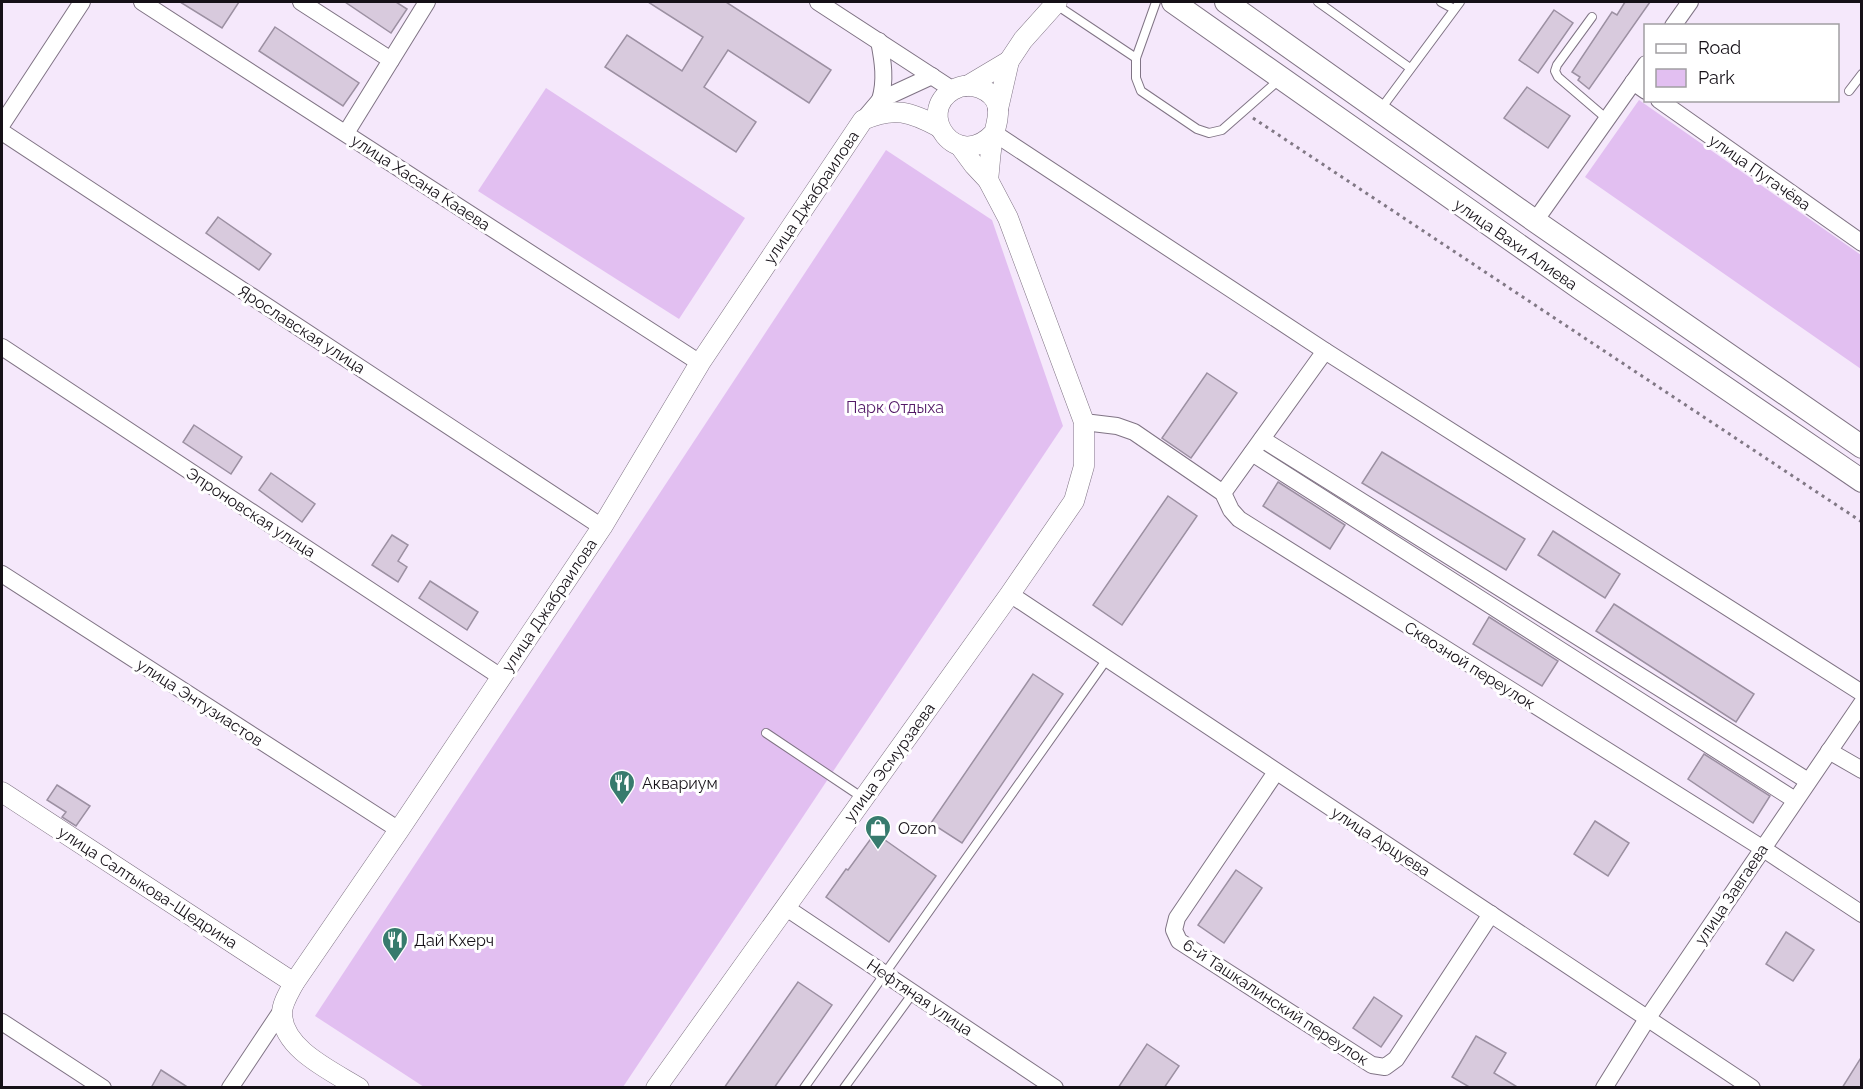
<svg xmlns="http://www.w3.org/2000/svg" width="1863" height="1089" viewBox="0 0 1863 1089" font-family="Raleway,sans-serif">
  <rect width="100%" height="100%" fill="#f5e8fb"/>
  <g fill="#e2bff1">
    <polygon points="546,88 745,218 679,319 478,191"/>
    <polygon points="1639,100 1861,255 1861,369 1585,177"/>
    <polygon points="886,150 992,220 1063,426 623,1087 424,1087 315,1016"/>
  </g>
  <g fill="#d8cadd" stroke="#9c90a2" stroke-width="1.5">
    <polygon points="180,2 239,2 222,28"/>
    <polygon points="345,2 396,2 407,9 391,33"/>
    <polygon points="648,2 726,2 831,70 809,103 728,50 704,87 756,122 736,152 605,67 627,35 682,71 703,37"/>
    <polygon points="1625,2 1650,2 1589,89 1578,80 1580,77 1572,72 1612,12 1617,15"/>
    <polygon points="1554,10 1573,23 1538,73 1519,60"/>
    <polygon points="275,27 359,83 343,106 259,51"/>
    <polygon points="1527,87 1570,116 1548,148 1504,118"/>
    <polygon points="218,217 271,254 259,270 206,233"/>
    <polygon points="1207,373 1237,393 1191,458 1162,438"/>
    <polygon points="194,425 242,457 231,474 183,442"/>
    <polygon points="1382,452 1525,539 1506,570 1362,483"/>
    <polygon points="271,473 315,504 302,522 259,490"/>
    <polygon points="1278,482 1345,525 1330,549 1263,506"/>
    <polygon points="1168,496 1197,516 1122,625 1093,605"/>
    <polygon points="1553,531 1620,574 1605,598 1538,555"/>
    <polygon points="392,535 408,545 398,561 407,567 398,582 372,565"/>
    <polygon points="430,581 478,612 467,630 419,598"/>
    <polygon points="1614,604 1754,694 1736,722 1596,631"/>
    <polygon points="1489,617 1558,661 1542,686 1473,644"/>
    <polygon points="1033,674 1063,694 962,843 931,823"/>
    <polygon points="1704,754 1770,796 1753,823 1688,779"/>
    <polygon points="57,785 90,806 76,826 62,817 66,812 47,800"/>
    <polygon points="1595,821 1629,843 1608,876 1574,854"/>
    <polygon points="875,833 936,876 889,942 826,897 846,869 848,870"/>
    <polygon points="1236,870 1262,888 1224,943 1198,925"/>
    <polygon points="1786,932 1814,950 1793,981 1766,964"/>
    <polygon points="798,982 832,1005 774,1088 724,1088"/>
    <polygon points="1374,997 1402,1016 1381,1047 1353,1028"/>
    <polygon points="1476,1036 1506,1053 1494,1073 1519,1088 1471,1088 1452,1077"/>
    <polygon points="1147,1044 1179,1066 1164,1088 1118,1088"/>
    <polygon points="1862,1056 1862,1088 1842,1088"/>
    <polygon points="161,1070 189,1088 151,1088"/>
  </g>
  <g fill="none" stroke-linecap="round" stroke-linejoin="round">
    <defs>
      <g id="service">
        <polyline points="1156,2 1136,58 1136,78 1141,91 1197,129 1209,133 1222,130 1279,80"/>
        <polyline points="1318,2 1410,68"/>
        <polyline points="1441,2 1454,9"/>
        <polyline points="1055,4 1136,58"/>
        <polyline points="1592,17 1557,65 1555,71 1558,77 1607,119"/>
        <polyline points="1849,91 1862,74"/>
        <polyline points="1380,110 1460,2"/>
        <polyline points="766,733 863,798"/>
        <polyline points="804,1088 1107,659"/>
        <polyline points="844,1088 913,993"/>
      </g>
      <g id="minor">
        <polyline points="142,2 700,363"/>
        <polyline points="301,2 391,60"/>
        <polyline points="818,2 953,90"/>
        <polyline points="1673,26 1690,2"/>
        <path d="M879 41C883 61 886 81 880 100"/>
        <polyline points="1633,82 1646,91"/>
        <polyline points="1659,100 1862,243"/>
        <polyline points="863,120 880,100 932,76"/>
        <polyline points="2,124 82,2"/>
        <polyline points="2,132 602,527"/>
        <polyline points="346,133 427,2"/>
        <polyline points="994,133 1325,351 1862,693"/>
        <polyline points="1535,221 1646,64"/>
        <polyline points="2,347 501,677"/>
        <polyline points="1084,422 1117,426 1134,432 1223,493 1231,510 1239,519 1762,848 1862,914"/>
        <polyline points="1262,439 1808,781"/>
        <polyline points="1252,453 1795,800"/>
        <polyline points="1223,493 1325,351"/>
        <polyline points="2,574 399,830"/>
        <polyline points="1010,594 1752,1088"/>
        <polyline points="1829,751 1862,770"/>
        <polyline points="1276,772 1177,918 1174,930 1179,941 1372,1065 1385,1067 1396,1059 1491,914"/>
        <polyline points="785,907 1055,1088"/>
        <polyline points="2,1022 103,1088"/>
        <polyline points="230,1088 282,1010"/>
        <polyline points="1604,1088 1647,1019 1862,703"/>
      </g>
      <g id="tertiary">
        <polyline points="967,86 1009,61"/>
        <polyline points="998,109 1009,61 1023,40 1057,2"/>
        <path d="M988 180C990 165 990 148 994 134 999 115 1004 98 980 88 971 85 961 85 953 90 914 113 957 173 994 133"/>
        <polyline points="2,792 294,983"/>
        <path d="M359 1088C332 1071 282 1049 282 1013 282 1003 290 991 294 983L399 830 602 527 700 363 863 120C894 106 911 112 939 127"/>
        <polyline points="656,1088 1010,594 1074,501 1084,466 1084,422 1008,218 988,180 974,165 960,146"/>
      </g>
      <g id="secondary">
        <polyline points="1173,2 1581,289 1862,481"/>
        <polyline points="1226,2 1535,221 1862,447"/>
      </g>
    </defs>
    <use href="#service" stroke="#807485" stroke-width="10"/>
    <use href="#minor" stroke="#807485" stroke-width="18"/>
    <use href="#tertiary" stroke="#807485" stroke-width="21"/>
    <use href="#secondary" stroke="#807485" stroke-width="24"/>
    <polyline stroke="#817885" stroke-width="3" stroke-dasharray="3 4.5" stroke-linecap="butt" points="1253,118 1862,522"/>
    <use href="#service" stroke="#fff" stroke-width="8"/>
    <use href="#minor" stroke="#fff" stroke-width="16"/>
    <use href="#tertiary" stroke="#fff" stroke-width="20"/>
    <use href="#secondary" stroke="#fff" stroke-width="22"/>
  </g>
  <defs>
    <symbol id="restaurant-pin" viewBox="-11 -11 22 30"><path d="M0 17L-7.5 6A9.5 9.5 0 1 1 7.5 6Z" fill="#377b6d" stroke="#fff"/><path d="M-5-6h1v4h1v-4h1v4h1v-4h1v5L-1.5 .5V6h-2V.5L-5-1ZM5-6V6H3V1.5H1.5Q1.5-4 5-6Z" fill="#fff"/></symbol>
    <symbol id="shop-pin" viewBox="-11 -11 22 30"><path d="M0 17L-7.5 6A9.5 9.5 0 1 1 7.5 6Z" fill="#377b6d" stroke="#fff"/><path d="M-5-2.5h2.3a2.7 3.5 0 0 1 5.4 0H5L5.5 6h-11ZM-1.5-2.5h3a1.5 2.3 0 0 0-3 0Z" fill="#fff"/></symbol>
  </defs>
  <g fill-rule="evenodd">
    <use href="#restaurant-pin" x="607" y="768" width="30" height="40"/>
    <use href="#shop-pin" x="863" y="813" width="30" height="40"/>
    <use href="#restaurant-pin" x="380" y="925" width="30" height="40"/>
  </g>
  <g text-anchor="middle" stroke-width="6" stroke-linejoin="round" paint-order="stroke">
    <g font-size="16" fill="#151017" stroke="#fff">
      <text transform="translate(1760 172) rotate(35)" y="6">улица Пугачёва</text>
      <text transform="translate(421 182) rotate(33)" y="6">улица Хасана Кааева</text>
      <text transform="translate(811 197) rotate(-56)" y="6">улица Джабраилова</text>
      <text transform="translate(1516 244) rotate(35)" y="6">улица Вахи Алиева</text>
      <text transform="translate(302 329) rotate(33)" y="6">Ярославская улица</text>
      <text transform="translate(251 512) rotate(33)" y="6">Эпроновская улица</text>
      <text transform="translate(549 605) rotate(-56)" y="6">улица Джабраилова</text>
      <text transform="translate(1470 665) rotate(32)" y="6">Сквозной переулок</text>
      <text transform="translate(200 702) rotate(33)" y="6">улица Энтузиастов</text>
      <text transform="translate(889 762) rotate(-54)" y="6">улица Эсмурзаева</text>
      <text transform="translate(1381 841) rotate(33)" y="6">улица Арцуева</text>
      <text transform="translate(148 887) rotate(33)" y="6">улица Салтыкова-Щедрина</text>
      <text transform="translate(1731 894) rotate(-56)" y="6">улица Завгаева</text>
      <text transform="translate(920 997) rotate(34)" y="6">Нефтяная улица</text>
      <text transform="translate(1276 1002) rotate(33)" y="6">6-й Ташкалинский переулок</text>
    </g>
    <g font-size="16" fill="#531967" stroke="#fff">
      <text x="895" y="413">Парк Отдыха</text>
    </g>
    <g font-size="16" fill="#151017" stroke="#fff" text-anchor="start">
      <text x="642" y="789">Аквариум</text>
      <text x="898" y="834">Ozon</text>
      <text x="414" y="946">Дай Кхерч</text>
    </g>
  </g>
  <rect width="1863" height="1089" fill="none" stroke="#151017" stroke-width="6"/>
  <rect x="1644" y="24" width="195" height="78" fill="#ffffff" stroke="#a19fa2" stroke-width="1.5"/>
  <rect x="1656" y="44" width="30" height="9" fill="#ffffff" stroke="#a19fa2" stroke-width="1.5"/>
  <text x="1698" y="54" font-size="18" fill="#151017">Road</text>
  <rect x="1656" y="69" width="30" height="18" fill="#e2bff1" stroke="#a19fa2" stroke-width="1.5"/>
  <text x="1698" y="84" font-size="18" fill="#151017">Park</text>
</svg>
